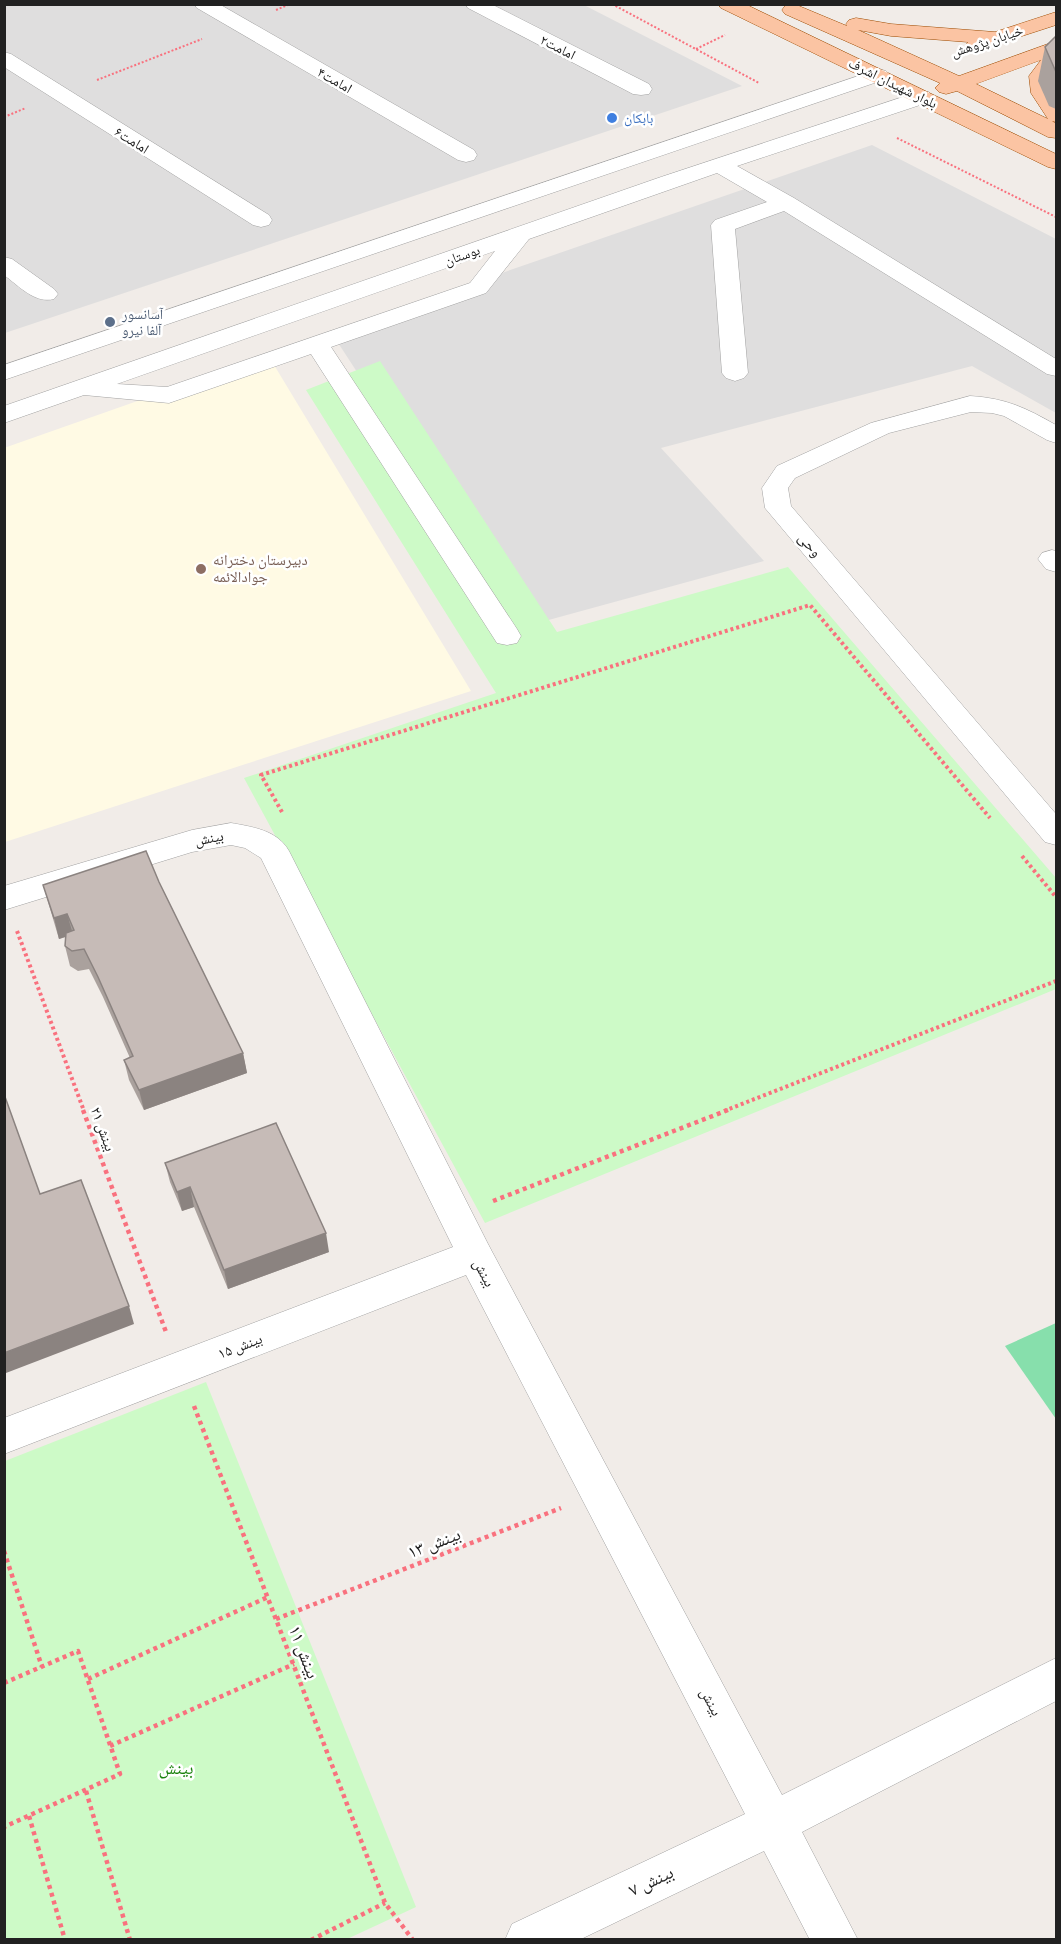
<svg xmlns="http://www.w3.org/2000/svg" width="1061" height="1944" viewBox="0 0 1061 1944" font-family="Signika,'Noto Naskh Arabic',sans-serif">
  <rect width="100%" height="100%" fill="#f1ece8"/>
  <g fill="#dfdede">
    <polygon points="4,5 584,5 742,86 5,333"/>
    <polygon points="872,145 1056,239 1056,413 972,366 661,448 764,561 523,627 331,332"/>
  </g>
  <polygon fill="#fffae4" points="268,355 471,691 5,842 4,448"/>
  <g fill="#cdfac7">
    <polygon points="380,361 557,632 788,567 1056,878 1056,989 485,1223 244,778 496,693 306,390"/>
    <polygon points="206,1382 416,1907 347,1939 5,1939 5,1461"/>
  </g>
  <polygon fill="#87dfac" points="1056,1323 1056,1419 1005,1346"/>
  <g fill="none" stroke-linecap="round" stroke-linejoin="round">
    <defs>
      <g id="minor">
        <polygon points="194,4 219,4 474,150 477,155 474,160 466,162 458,160 197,8"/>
        <polygon points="465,4 491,4 649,84 652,89 649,94 641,95 633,94 468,8"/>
        <polygon points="4,52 11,54 269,215 272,220 269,225 261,227 253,225 4,67"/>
        <polygon points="879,69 886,71 890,75 886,79 4,380 4,365"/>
        <path d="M921 91 929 92 932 97 929 102 737 166 794 198 1056 359V376L1047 374 784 211 735 229 748 373 744 378 735 381 726 378 722 373 711 225 715 220 767 202 717 173 529 239 486 293 331 347 517 629 521 636 517 643 507 645 497 643 311 354 169 403 84 395 4 423V406L661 177ZM495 251 470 283 167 387 117 384Z"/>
        <path d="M4 257 12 259 54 289 58 294 54 299C35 304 19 286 4 275Z"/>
        <path d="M970 396C1006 398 1026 408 1056 425V443L1047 440 1004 416 992 413 971 412 889 433 795 478 788 488 791 506 1056 814V845L1045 842 765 508 762 488 777 466 871 423Z"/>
        <polygon points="1052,550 1056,551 1056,572 1046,569 1038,559 1042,553"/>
        <path d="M231 823C253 827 277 830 289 851L488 1244 782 1795 1056 1658V1701L802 1832 858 1940H810L764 1851 579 1940H505L512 1924 745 1814 466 1275 4 1454V1418L453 1247 261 858 245 848 231 845 192 852 4 910V886L192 830Z"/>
      </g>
      <g id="major">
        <polygon points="718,4 745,4 1056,154 1056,169 1048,167 721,8"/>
        <path d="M790 4 799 6 847 26 846 24 849 20 856 18 891 24 995 32 1056 12V25L976 51 969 49 966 45 968 42 891 36 858 30 959 76 1056 41V67L1051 76C1053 93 1056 104 1056 122L1052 121 1056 124V138L1048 137 957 91 946 94 939 92 935 88 940 83 785 14 782 10 785 6ZM1041 60 1029 76 1031 93 1048 119 976 84Z"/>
      </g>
    </defs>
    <use href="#minor" stroke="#a2a2a2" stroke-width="1"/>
    <use href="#major" stroke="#9d4b01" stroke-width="1"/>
    <g stroke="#f9717e" stroke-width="2" stroke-dasharray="2 2" stroke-linecap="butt">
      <polyline points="612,4 759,83"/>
      <polyline points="276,10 290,4"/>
      <polyline points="696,49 725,35"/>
      <polyline points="97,80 202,39"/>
      <polyline points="4,117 26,108"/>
      <polyline points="897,138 1056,217"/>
    </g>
    <g stroke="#f9717e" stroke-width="4" stroke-dasharray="3 3" stroke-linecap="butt">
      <polyline points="282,812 261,775 810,605 990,818"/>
      <polyline points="1022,856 1056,897"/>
      <polyline points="17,931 84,1111"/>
      <polyline points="724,1111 1056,981"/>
    </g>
    <g stroke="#f9717e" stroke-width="4.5" stroke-dasharray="4 4" stroke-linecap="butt">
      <polyline points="83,1110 166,1332"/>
      <polyline points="493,1201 728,1110"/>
      <polyline points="194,1406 385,1903 413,1940"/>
      <polyline points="4,1551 42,1667"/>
      <polyline points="276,1619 561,1508"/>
      <polyline points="88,1679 268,1597"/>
      <polyline points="4,1683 78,1651 120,1774 4,1827"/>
      <polyline points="110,1746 294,1664"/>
      <polyline points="86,1791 130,1940"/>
      <polyline points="29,1816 65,1940"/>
      <polyline points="311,1940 385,1903"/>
    </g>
    <use href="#minor" fill="#fff" fill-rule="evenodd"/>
    <use href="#major" fill="#fbc4a3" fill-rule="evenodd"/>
  </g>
  <g fill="#aaa19d">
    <polygon points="1056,36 1056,109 1049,106 1038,81 1045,47"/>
    <polygon points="159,882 243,1053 247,1073 144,1110 129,1080 124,1060 130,1058 103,997 89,969 78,971 70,966 65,946 66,937 59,939 43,885"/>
    <polygon points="165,1163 329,1252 228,1289 194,1207 182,1211 170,1182"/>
  </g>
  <g fill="#8b8380">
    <polygon points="67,914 73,934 59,939 54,918"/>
    <polygon points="243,1053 247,1073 144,1110 139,1090"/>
    <polygon points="190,1187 194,1207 182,1211 177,1192"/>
    <polygon points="326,1233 329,1252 228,1289 224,1270"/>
    <polygon points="129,1306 134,1324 6,1373 4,1371 4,1353"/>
  </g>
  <g fill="#c6bbb7" stroke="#8b8380" stroke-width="1.5">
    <polygon points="1056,36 1056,72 1045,47"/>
    <polygon points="146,851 159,882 243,1053 139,1090 124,1060 133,1056 98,977 84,949 72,951 65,946 66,933 74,930 67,914 54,918 43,885"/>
    <polygon points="4,1094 40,1194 81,1180 129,1306 4,1353"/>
    <polygon points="276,1123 326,1233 224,1270 190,1187 177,1192 165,1163"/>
  </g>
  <circle fill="#3f7fe0" stroke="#fff" stroke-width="2" cx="612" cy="118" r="6"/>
  <circle fill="#5c6f8a" stroke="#fff" stroke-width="2" cx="110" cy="322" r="6"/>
  <circle fill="#8d6e63" stroke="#fff" stroke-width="2" cx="201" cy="569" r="6"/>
  <g text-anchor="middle" stroke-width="5" stroke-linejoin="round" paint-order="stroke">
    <g font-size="14" fill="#212121" stroke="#fff">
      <text transform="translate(987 41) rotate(-18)" y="5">خیابان پژوهش</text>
      <text transform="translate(558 47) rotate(27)" y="5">امامت۲</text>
      <text transform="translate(335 80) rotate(30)" y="5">امامت۴</text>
      <text transform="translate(893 83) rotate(26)" y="5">بلوار شهیدان اشرف</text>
      <text transform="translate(132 140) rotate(32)" y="5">امامت۶</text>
      <text transform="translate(462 255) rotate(-19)" y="5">بوستان</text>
    </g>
    <g font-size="14" fill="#366cbe" stroke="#fff" text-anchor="start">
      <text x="624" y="123">بابکان</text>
    </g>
    <g font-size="14" fill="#4e5e75" stroke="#fff" text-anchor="start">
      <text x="122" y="319">آسانسور<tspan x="122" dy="16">آلفا نيرو</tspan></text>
    </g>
    <g font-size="15" fill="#212121" stroke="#fff">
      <text transform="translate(810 545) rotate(50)" y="5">وحی</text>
      <text transform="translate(209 838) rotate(-11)" y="5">بینش</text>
      <text transform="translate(103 1129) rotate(70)" y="5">بینش ۲۱</text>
      <text transform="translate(484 1273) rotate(62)" y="5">بینش</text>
      <text transform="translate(240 1346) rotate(-21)" y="5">بینش ۱۵</text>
      <text transform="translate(711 1702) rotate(62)" y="5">بینش</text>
    </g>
    <g font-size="15" fill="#785e54" stroke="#fff" text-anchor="start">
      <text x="213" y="565">دبیرستان دخترانه<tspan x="213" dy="17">جوادالائمه</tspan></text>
    </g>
    <g font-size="18" fill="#212121" stroke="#fff">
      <text transform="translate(434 1543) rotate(-21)" y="6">بینش ۱۳</text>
      <text transform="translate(304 1652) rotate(69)" y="6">بینش ۱۱</text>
      <text transform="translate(651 1881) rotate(-25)" y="6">بینش ۷</text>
    </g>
    <g font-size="18" fill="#1a820d" stroke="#fff">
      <text x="176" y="1774">بینش</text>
    </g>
  </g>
  <rect width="1061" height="1944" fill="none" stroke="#212121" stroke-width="12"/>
</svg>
